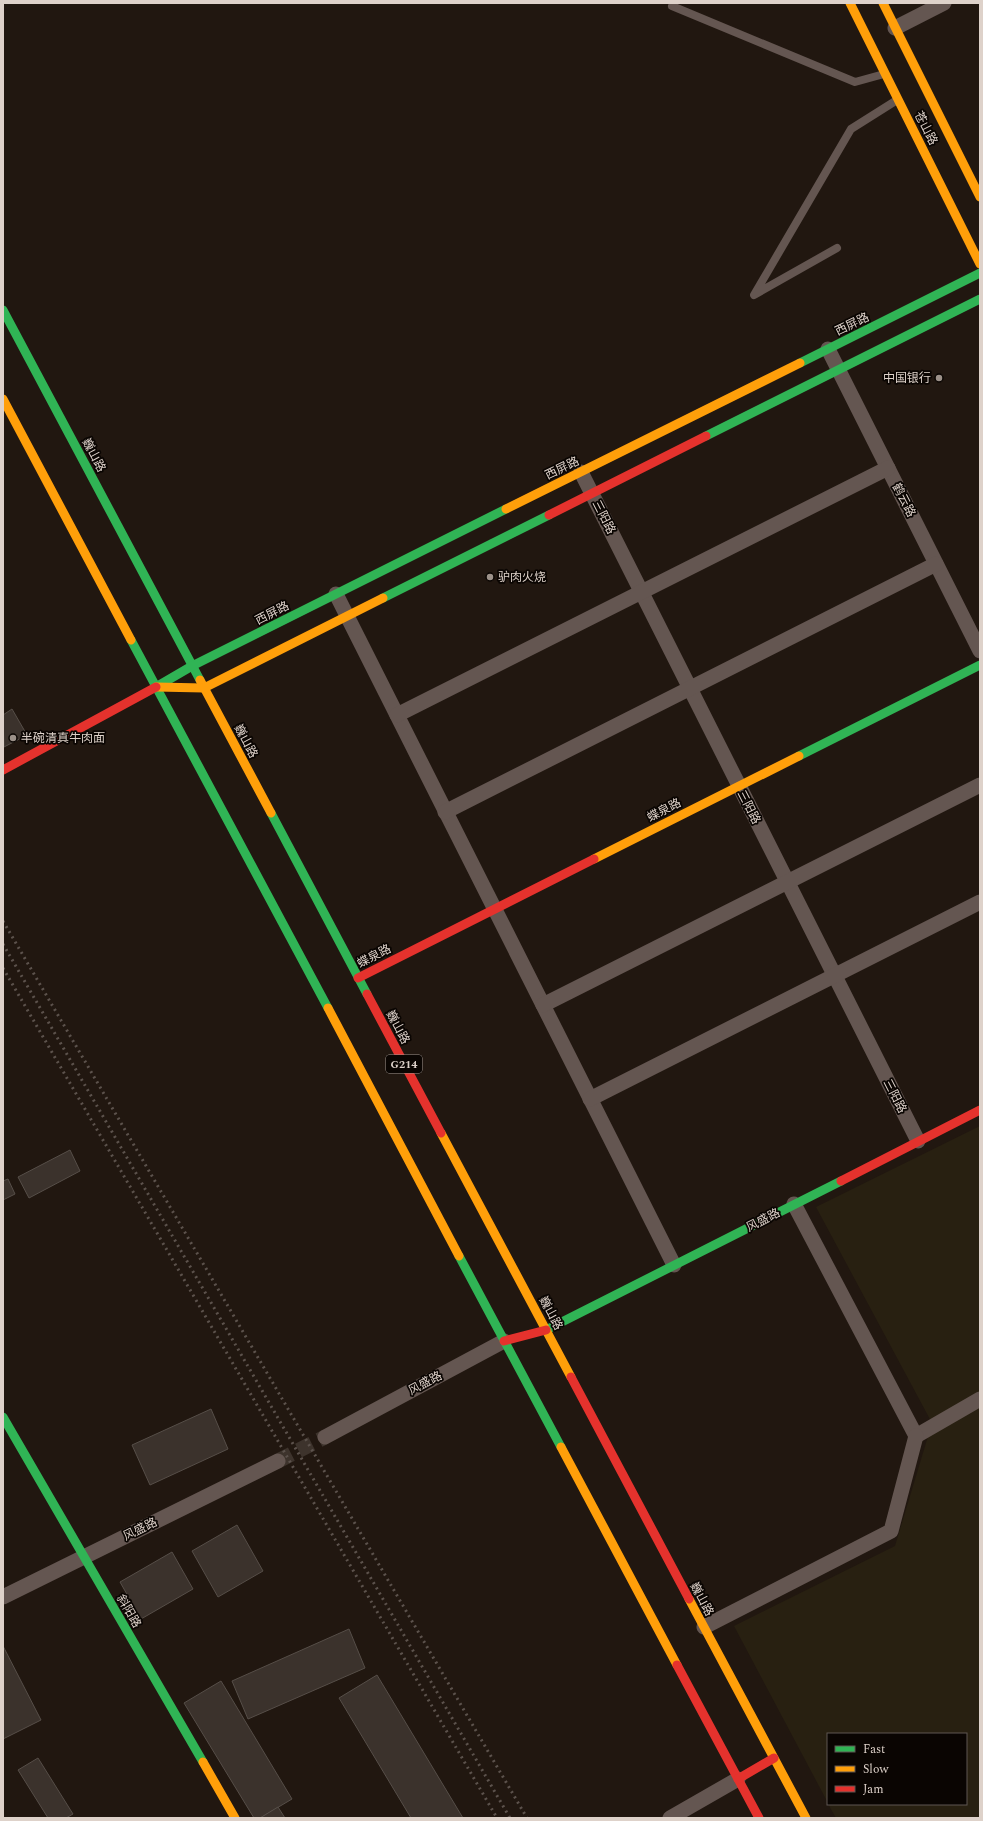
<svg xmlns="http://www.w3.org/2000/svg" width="983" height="1821" viewBox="0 0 983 1821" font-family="Spectral,'Noto Sans SC',serif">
  <rect width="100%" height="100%" fill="#211710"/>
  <polygon fill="#282011" points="980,1126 980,1818 836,1818 828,1804 966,1804 966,1734 828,1734 828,1803 734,1626 895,1546 932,1423 816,1207"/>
  <g fill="#3b322c" stroke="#564e48">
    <polygon points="12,709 27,735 4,747 3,715"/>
    <polygon points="70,1150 80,1171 29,1198 18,1177"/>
    <polygon points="8,1179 15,1194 3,1200 3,1181"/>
    <polygon points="211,1409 228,1449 150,1485 132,1445"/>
    <polygon points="237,1525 263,1571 218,1597 192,1551"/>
    <polygon points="172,1552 193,1589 141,1619 120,1582"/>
    <polygon points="349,1629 365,1668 248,1719 232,1681"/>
    <polygon points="3,1646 41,1720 3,1739"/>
    <polygon points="377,1675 463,1818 411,1818 339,1698"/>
    <polygon points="221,1681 292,1799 260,1818 254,1818 184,1703"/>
    <polygon points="38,1758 73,1814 66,1818 48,1818 18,1770"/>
    <polygon points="278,1807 285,1818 260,1818"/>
  </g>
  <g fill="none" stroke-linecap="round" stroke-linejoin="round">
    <polyline stroke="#3d332c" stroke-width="15" stroke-dasharray="15 8" stroke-linecap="butt" points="278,1461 325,1437"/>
    <g stroke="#645651" stroke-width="8">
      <polyline points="672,6 855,82 884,74"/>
      <polyline points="837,248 754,295 851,129 897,100"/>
    </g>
    <g stroke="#645651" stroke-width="15">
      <polyline points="895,28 944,3"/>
      <polyline points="828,349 980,651"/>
      <polyline points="581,472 918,1141"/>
      <polyline points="336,594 674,1265"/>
      <polyline points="397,715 888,468"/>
      <polyline points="445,812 936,564"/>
      <polyline points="543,1005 980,785"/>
      <polyline points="590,1099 980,902"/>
      <polyline points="794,1204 916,1436 980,1399"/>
      <polyline points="325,1437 504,1341"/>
      <polyline points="3,1597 278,1461"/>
      <polyline points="704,1627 891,1531 916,1436"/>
      <polyline points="670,1818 738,1779"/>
    </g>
    <g stroke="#30b455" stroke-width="9">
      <polyline points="3,310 200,680"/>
      <polyline points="800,363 980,273"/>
      <polyline points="706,436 980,299"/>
      <polyline points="383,598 549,515"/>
      <polyline points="131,640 328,1008"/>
      <polyline points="156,687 192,666 506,509"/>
      <polyline points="799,756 980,665"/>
      <polyline points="271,813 367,994"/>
      <polyline points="459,1256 561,1447"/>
      <polyline points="546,1330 841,1181"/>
      <polyline points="3,1417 203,1762"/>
    </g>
    <g stroke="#ff9f0a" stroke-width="9">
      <polyline points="850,3 980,264"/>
      <polyline points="883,3 980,197"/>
      <polyline points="3,399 131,640"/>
      <polyline points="506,509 800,363"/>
      <polyline points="200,680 271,813"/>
      <polyline points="156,687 204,688 383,598"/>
      <polyline points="594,859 799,756"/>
      <polyline points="328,1008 459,1256"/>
      <polyline points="441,1133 571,1377"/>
      <polyline points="561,1447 677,1665"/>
      <polyline points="689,1599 806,1818"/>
      <polyline points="203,1762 235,1818"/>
    </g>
    <g stroke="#e5322d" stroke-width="9">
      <polyline points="549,515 706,436"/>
      <polyline points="3,770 156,687"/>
      <polyline points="358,978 594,859"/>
      <polyline points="367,994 441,1133"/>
      <polyline points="841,1181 980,1110"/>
      <polyline points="504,1341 546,1330"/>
      <polyline points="571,1377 689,1599"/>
      <polyline points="677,1665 759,1818"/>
      <polyline points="738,1779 774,1758"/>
    </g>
    <g stroke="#5c524c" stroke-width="3" stroke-dasharray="2 4" stroke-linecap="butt">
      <polyline points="3,921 527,1818"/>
      <polyline points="3,944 510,1818"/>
      <polyline points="3,968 497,1818"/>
    </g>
  </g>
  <g fill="#9c9189" stroke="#0a0502" stroke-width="1.5">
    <circle cx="939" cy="378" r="4"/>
    <circle cx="490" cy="577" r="4"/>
    <circle cx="13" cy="738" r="4"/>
  </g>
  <g text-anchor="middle" stroke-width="3.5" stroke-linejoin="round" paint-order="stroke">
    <rect fill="#0a0502" stroke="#9e948e" stroke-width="1" x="386" y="1055" width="36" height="18" rx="3"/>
    <g font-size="11" font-weight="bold" fill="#ded2ca">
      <text x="404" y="1068">G214</text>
    </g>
    <g font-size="12" fill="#ded2ca" stroke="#0a0502">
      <text transform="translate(926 128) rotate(63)" y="4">苍山路</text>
      <text transform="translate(852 324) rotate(-26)" y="4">西屏路</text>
      <text transform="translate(94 455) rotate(62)" y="4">巍山路</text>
      <text transform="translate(562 468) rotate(-26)" y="4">西屏路</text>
      <text transform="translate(904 500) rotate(63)" y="4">鹤云路</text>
      <text transform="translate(604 517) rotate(63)" y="4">三阳路</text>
      <text transform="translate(272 613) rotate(-27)" y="4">西屏路</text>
      <text transform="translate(246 741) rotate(62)" y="4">巍山路</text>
      <text transform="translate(749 807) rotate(63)" y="4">三阳路</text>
      <text transform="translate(664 810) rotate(-27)" y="4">蝶泉路</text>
      <text transform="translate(374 956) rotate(-27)" y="4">蝶泉路</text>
      <text transform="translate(398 1027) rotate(62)" y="4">巍山路</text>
      <text transform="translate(895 1096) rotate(63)" y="4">三阳路</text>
      <text transform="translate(763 1220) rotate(-27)" y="4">风盛路</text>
      <text transform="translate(551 1313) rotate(62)" y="4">巍山路</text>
      <text transform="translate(425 1383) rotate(-28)" y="4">风盛路</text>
      <text transform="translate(140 1529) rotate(-26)" y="4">风盛路</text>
      <text transform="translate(702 1599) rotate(62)" y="4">巍山路</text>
      <text transform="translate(129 1611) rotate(60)" y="4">斜阳路</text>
    </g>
    <g font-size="12" fill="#ded2ca" stroke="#0a0502" text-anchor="start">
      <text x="931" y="382" text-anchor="end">中国银行</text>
      <text x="498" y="581">驴肉火烧</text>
      <text x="21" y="742">半碗清真牛肉面</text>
    </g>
  </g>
  <rect width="983" height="1821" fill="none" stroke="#ded2ca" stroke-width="8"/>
  <rect x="827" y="1733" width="140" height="72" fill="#0a0502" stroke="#5f5752"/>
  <rect x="835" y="1746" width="20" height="6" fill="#30b455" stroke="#5f5752"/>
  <text x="863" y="1753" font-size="12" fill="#ded2ca">Fast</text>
  <rect x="835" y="1766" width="20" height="6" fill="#ff9f0a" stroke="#5f5752"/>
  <text x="863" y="1773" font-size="12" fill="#ded2ca">Slow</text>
  <rect x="835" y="1786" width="20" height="6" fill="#e5322d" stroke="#5f5752"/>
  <text x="863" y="1793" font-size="12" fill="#ded2ca">Jam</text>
</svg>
